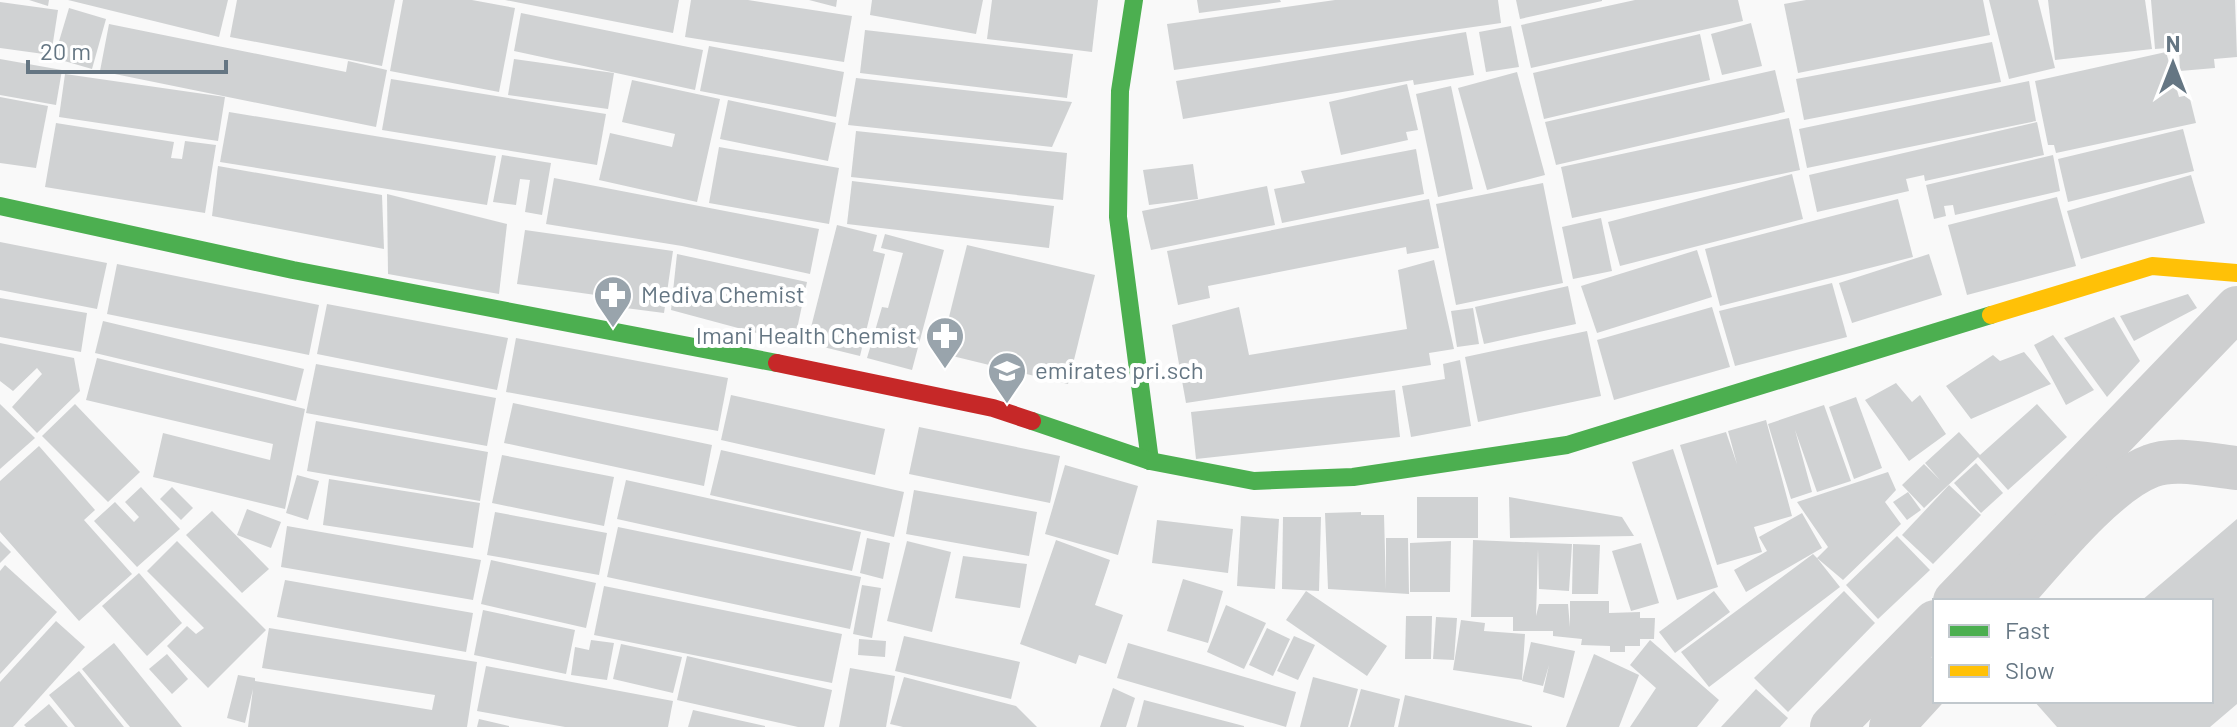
<svg xmlns="http://www.w3.org/2000/svg" width="2237" height="727" viewBox="0 0 2237 727" font-family="Barlow,sans-serif">
  <rect width="100%" height="100%" fill="#f9f9f9"/>
  <g fill="#d0d2d3">
    <polygon points="29,0 49,0 48,6"/>
    <polygon points="68,0 228,0 219,37"/>
    <polygon points="237,0 395,0 382,66 230,37"/>
    <polygon points="403,0 472,0 515,8 499,92 390,71"/>
    <polygon points="505,0 679,0 673,33"/>
    <polygon points="691,0 748,0 852,16 844,62 685,37"/>
    <polygon points="809,0 837,0 836,7"/>
    <polygon points="872,0 983,0 976,34 870,15"/>
    <polygon points="992,0 1098,0 1092,52 987,39"/>
    <polygon points="1197,0 1280,0 1281,2 1199,13"/>
    <polygon points="1335,0 1498,0 1501,23 1174,70 1167,24"/>
    <polygon points="1516,0 1602,0 1602,1 1520,19"/>
    <polygon points="1635,0 1738,0 1743,21 1531,68 1521,25"/>
    <polygon points="1806,0 1983,0 1990,35 1798,73 1784,4"/>
    <polygon points="1989,0 2038,0 2055,68 2009,79"/>
    <polygon points="2048,0 2145,0 2152,49 2055,60"/>
    <polygon points="2151,0 2235,0 2237,57 2214,59 2215,68 2180,71 2179,47 2155,49"/>
    <polygon points="0,2 58,10 51,55 0,48"/>
    <polygon points="69,8 106,19 92,69 54,58"/>
    <polygon points="521,13 703,50 695,90 514,51"/>
    <polygon points="1751,23 1762,66 1722,75 1711,34"/>
    <polygon points="109,24 346,72 348,61 387,70 376,127 100,71"/>
    <polygon points="1511,26 1519,67 1486,72 1479,32"/>
    <polygon points="865,30 1073,54 1067,98 860,73"/>
    <polygon points="1466,32 1474,75 1414,85 1413,80 1183,119 1176,81"/>
    <polygon points="1700,34 1710,80 1544,119 1533,73"/>
    <polygon points="1992,42 2001,82 1804,120 1796,79"/>
    <polygon points="709,46 844,72 836,117 700,91"/>
    <polygon points="2166,52 2179,97 2189,95 2196,123 2056,153 2054,145 2048,145 2035,81"/>
    <polygon points="0,59 62,70 56,105 0,95"/>
    <polygon points="514,59 614,73 608,109 508,95"/>
    <polygon points="1775,70 1785,112 1556,165 1545,122"/>
    <polygon points="1517,72 1545,175 1487,190 1458,88"/>
    <polygon points="65,74 225,97 218,141 59,117"/>
    <polygon points="856,78 1072,102 1052,147 848,125"/>
    <polygon points="391,79 606,114 597,165 382,130"/>
    <polygon points="632,80 720,99 697,202 599,180 610,133 672,147 675,134 622,122"/>
    <polygon points="2029,81 2036,121 1807,168 1799,129"/>
    <polygon points="1407,84 1418,130 1406,132 1408,140 1341,155 1329,102"/>
    <polygon points="1451,86 1473,189 1438,197 1416,94"/>
    <polygon points="0,97 48,106 36,168 0,163"/>
    <polygon points="728,100 836,123 828,161 720,139"/>
    <polygon points="229,112 496,156 487,205 220,162"/>
    <polygon points="1789,118 1800,170 1572,218 1561,167"/>
    <polygon points="2037,122 2044,155 1925,181 1924,175 1906,179 1909,191 1817,212 1809,175"/>
    <polygon points="56,123 174,142 171,158 182,159 185,141 216,145 205,213 45,187"/>
    <polygon points="2183,129 2194,171 2068,202 2058,159"/>
    <polygon points="856,131 1067,153 1063,200 851,177"/>
    <polygon points="719,147 839,168 829,224 709,203"/>
    <polygon points="1416,149 1424,194 1282,223 1274,189 1305,183 1301,171"/>
    <polygon points="502,155 551,163 542,215 525,212 530,180 520,179 516,205 493,202"/>
    <polygon points="2053,155 2060,191 1955,215 1953,205 1944,206 1946,216 1934,219 1926,185"/>
    <polygon points="1193,164 1198,199 1149,205 1143,170"/>
    <polygon points="218,166 382,195 384,249 212,216"/>
    <polygon points="1792,174 1803,219 1620,266 1608,222"/>
    <polygon points="2191,175 2205,223 2081,259 2067,211"/>
    <polygon points="554,178 819,229 810,274 682,246 546,224"/>
    <polygon points="852,181 1054,206 1049,248 847,224"/>
    <polygon points="1543,183 1563,283 1456,305 1436,204"/>
    <polygon points="1267,186 1275,225 1151,250 1142,211"/>
    <polygon points="387,194 507,224 499,294 388,274"/>
    <polygon points="2057,197 2076,266 1967,295 1948,225"/>
    <polygon points="1429,199 1439,248 1407,254 1406,247 1208,286 1210,298 1178,305 1167,251"/>
    <polygon points="1898,199 1913,257 1720,306 1705,249"/>
    <polygon points="1601,218 1612,271 1573,279 1562,227"/>
    <polygon points="837,225 877,235 873,251 885,254 860,356 807,343"/>
    <polygon points="525,230 673,251 664,313 602,305 603,296 517,284"/>
    <polygon points="885,234 944,250 912,370 867,358 882,307 888,308 903,253 881,248"/>
    <polygon points="0,242 107,263 97,309 0,290"/>
    <polygon points="967,245 1095,275 1068,384 940,353"/>
    <polygon points="1697,250 1712,297 1597,333 1581,286"/>
    <polygon points="677,254 807,282 794,343 671,310"/>
    <polygon points="1929,254 1942,295 1852,323 1839,283"/>
    <polygon points="1434,260 1454,349 1429,353 1431,365 1186,403 1172,325 1239,307 1249,355 1407,329 1398,270"/>
    <polygon points="117,264 319,305 309,355 107,314"/>
    <polygon points="1832,283 1847,337 1735,366 1719,311"/>
    <polygon points="1568,286 1576,324 1484,344 1475,307"/>
    <polygon points="2188,294 2197,308 2134,341 2120,316"/>
    <polygon points="0,298 87,313 81,352 0,337"/>
    <polygon points="327,304 508,338 497,390 317,354"/>
    <polygon points="1712,307 1730,367 1614,400 1597,340"/>
    <polygon points="1473,308 1479,344 1457,347 1451,311"/>
    <polygon points="2114,317 2140,361 2107,397 2064,338"/>
    <polygon points="103,321 304,369 296,401 95,353"/>
    <polygon points="1587,331 1601,396 1478,422 1465,357"/>
    <polygon points="2053,335 2094,390 2066,405 2034,345"/>
    <polygon points="516,338 728,378 718,431 506,392"/>
    <polygon points="0,343 74,358 80,391 37,433 12,407 42,374 37,368 13,391 0,381"/>
    <polygon points="2024,352 2051,384 1971,419 1946,386 1993,355 2000,361"/>
    <polygon points="97,358 305,409 285,509 153,477 163,433 270,460 273,444 86,400"/>
    <polygon points="1460,360 1471,426 1411,437 1402,386 1445,379 1443,364"/>
    <polygon points="316,364 496,398 487,446 306,413"/>
    <polygon points="1896,383 1912,402 1920,395 1946,434 1909,461 1865,400"/>
    <polygon points="1395,390 1400,437 1196,459 1191,412"/>
    <polygon points="731,395 885,429 875,475 721,440"/>
    <polygon points="1856,397 1882,468 1854,479 1829,407"/>
    <polygon points="513,403 712,445 704,486 504,443"/>
    <polygon points="0,404 35,438 0,469"/>
    <polygon points="75,404 140,472 108,502 42,436"/>
    <polygon points="2037,404 2067,437 2008,490 1978,457 1924,508 1902,485 1924,464 1940,480 1925,463 1959,432 1980,455"/>
    <polygon points="1824,405 1851,481 1817,492 1795,430 1812,492 1791,499 1768,424"/>
    <polygon points="1766,420 1792,516 1754,527 1762,552 1717,565 1680,445 1726,432 1737,464 1728,431"/>
    <polygon points="316,421 488,452 480,501 307,471"/>
    <polygon points="919,427 1060,456 1050,503 909,474"/>
    <polygon points="39,446 95,510 84,520 132,574 79,621 0,532 0,481"/>
    <polygon points="1673,449 1718,587 1677,600 1632,462"/>
    <polygon points="721,450 904,492 894,537 710,495"/>
    <polygon points="502,455 614,477 604,526 492,503"/>
    <polygon points="1976,463 2003,493 1981,513 1954,483"/>
    <polygon points="1065,465 1138,486 1118,555 1045,534"/>
    <polygon points="1888,472 1896,490 1885,502 1901,524 1843,580 1817,558 1840,587 1709,687 1681,652 1813,554 1817,558 1828,547 1797,502"/>
    <polygon points="297,475 319,481 308,520 286,513"/>
    <polygon points="329,479 480,503 473,548 323,525"/>
    <polygon points="626,480 861,532 852,571 617,519"/>
    <polygon points="1949,485 1981,515 1933,564 1902,535"/>
    <polygon points="141,487 180,529 137,567 94,521 115,502 134,522 139,517 125,502"/>
    <polygon points="172,487 193,508 181,520 160,499"/>
    <polygon points="914,490 1037,512 1029,556 906,534"/>
    <polygon points="1908,492 1921,510 1907,520 1893,502"/>
    <rect x="1417" y="497" width="61" height="41"/>
    <polygon points="1509,497 1622,517 1634,536 1510,538"/>
    <polygon points="247,509 281,522 271,548 237,535"/>
    <polygon points="212,511 269,569 242,593 186,535"/>
    <polygon points="495,512 607,533 599,575 487,555"/>
    <polygon points="1361,512 1361,515 1384,515 1386,590 1386,538 1408,538 1409,594 1328,589 1325,513"/>
    <polygon points="1802,513 1822,548 1746,592 1734,570 1767,551 1759,537"/>
    <polygon points="1241,516 1279,519 1275,589 1237,586"/>
    <polygon points="1283,517 1321,517 1319,591 1282,589"/>
    <polygon points="2237,519 2237,704 2210,727 2057,727 2034,701 2211,701 2211,601 2141,601"/>
    <polygon points="1157,520 1233,529 1228,573 1152,563"/>
    <polygon points="287,526 481,560 473,600 281,567"/>
    <polygon points="618,527 861,577 850,629 607,577"/>
    <polygon points="1897,536 1930,570 1878,619 1846,585"/>
    <polygon points="867,538 890,543 883,579 860,573"/>
    <polygon points="1056,540 1110,560 1095,605 1123,615 1106,664 1079,655 1076,664 1020,644"/>
    <polygon points="1473,540 1572,544 1569,591 1539,589 1538,549 1536,616 1539,604 1568,604 1570,627 1570,601 1609,601 1609,613 1640,612 1640,618 1655,618 1654,639 1640,639 1640,646 1625,646 1625,652 1610,652 1610,646 1581,645 1582,639 1553,636 1553,631 1513,631 1513,617 1471,617"/>
    <polygon points="0,541 11,552 0,563"/>
    <polygon points="177,541 266,630 208,688 167,646 187,626 196,634 204,628 147,571"/>
    <polygon points="907,541 951,552 932,632 887,621"/>
    <polygon points="1451,541 1450,592 1410,592 1410,543"/>
    <polygon points="1641,543 1659,603 1631,611 1612,551"/>
    <polygon points="1573,544 1600,545 1598,594 1572,594"/>
    <polygon points="963,556 1027,564 1020,608 955,598"/>
    <polygon points="491,560 596,583 586,628 481,604"/>
    <polygon points="5,565 57,612 0,674 0,571"/>
    <polygon points="139,573 182,623 147,656 102,606"/>
    <polygon points="1183,579 1223,591 1208,643 1167,631"/>
    <polygon points="285,580 473,613 466,652 277,617"/>
    <polygon points="862,585 881,588 872,638 853,634"/>
    <polygon points="604,586 842,634 832,683 594,635"/>
    <polygon points="1306,591 1387,646 1367,676 1286,620"/>
    <polygon points="1714,591 1730,612 1675,653 1659,632"/>
    <polygon points="1844,591 1875,623 1788,712 1754,678"/>
    <polygon points="1226,605 1266,623 1244,669 1207,652"/>
    <polygon points="483,610 575,630 566,674 474,655"/>
    <polygon points="1406,616 1432,616 1431,659 1405,659"/>
    <polygon points="1436,617 1457,618 1454,660 1433,659"/>
    <polygon points="1461,620 1485,623 1484,631 1525,634 1522,680 1453,670"/>
    <polygon points="56,621 85,647 13,727 0,727 0,682"/>
    <polygon points="269,628 477,662 467,727 248,727 253,689 245,723 227,718 238,675 255,678 255,681 432,710 435,695 262,668"/>
    <polygon points="1267,628 1290,639 1273,676 1249,665"/>
    <polygon points="904,636 1020,662 1011,699 895,671"/>
    <polygon points="1294,636 1315,645 1298,680 1277,671"/>
    <polygon points="859,639 886,641 885,657 858,655"/>
    <polygon points="591,640 614,643 607,680 571,675 575,647 589,650"/>
    <polygon points="1650,640 1719,700 1697,727 1630,727 1656,688 1630,665"/>
    <polygon points="1531,642 1575,651 1564,698 1543,692 1549,665 1543,686 1522,681"/>
    <polygon points="114,643 182,727 130,727 82,669"/>
    <polygon points="1128,643 1296,692 1286,727 1117,678"/>
    <polygon points="621,644 682,657 673,693 613,679"/>
    <polygon points="167,654 188,679 172,694 149,669"/>
    <polygon points="1594,654 1639,675 1619,727 1566,727"/>
    <polygon points="687,656 832,690 824,727 798,727 677,700"/>
    <polygon points="486,666 673,701 668,727 565,727 477,711"/>
    <polygon points="850,668 895,676 886,727 839,727"/>
    <polygon points="79,671 124,727 75,727 49,695"/>
    <polygon points="904,677 1016,706 1037,727 903,727 890,724"/>
    <polygon points="1313,677 1358,689 1348,727 1300,727"/>
    <polygon points="1113,688 1135,698 1126,727 1100,727"/>
    <polygon points="1361,689 1400,699 1394,727 1350,727"/>
    <polygon points="1756,689 1788,718 1780,727 1721,727"/>
    <polygon points="1405,695 1532,726 1532,727 1398,727"/>
    <polygon points="1144,700 1244,726 1244,727 1137,727"/>
    <polygon points="49,704 68,727 26,727 24,725"/>
    <polygon points="693,710 765,726 765,727 688,727"/>
    <polygon points="479,719 509,726 509,727 477,727"/>
  </g>
  <g fill="none" stroke-linecap="round" stroke-linejoin="round">
    <g stroke="#cecfd0" stroke-width="44">
      <polyline points="1955,601 2237,308"/>
      <path d="M2007 601C2042 563 2103 484 2151 466 2175 456 2212 466 2237 468"/>
      <polyline points="1832,727 1935,622"/>
      <polyline points="1891,727 1935,679"/>
    </g>
    <g stroke="#4caf50" stroke-width="18">
      <polyline points="1134,0 1120,91 1118,217 1150,461"/>
      <polyline points="0,206 293,270 777,363"/>
      <polyline points="1032,421 1150,461 1254,481 1353,477 1567,445 1991,315"/>
    </g>
    <polyline stroke="#ffc107" stroke-width="18" points="1991,315 2152,266 2237,273"/>
    <polyline stroke="#c62828" stroke-width="18" points="777,363 993,408 1032,421"/>
  </g>
  <defs>
    <symbol id="pharmacy-pin" viewBox="-11 -11 22 30"><path d="M0 17L-7.5 6A9.5 9.5 0 1 1 7.5 6Z" fill="#99a4ac" stroke="#fff"/><path d="M-2-6h4v4h4v4h-4v4h-4v-4h-4v-4h4Z" fill="#fff"/></symbol>
    <symbol id="school-pin" viewBox="-11 -11 22 30"><path d="M0 17L-7.5 6A9.5 9.5 0 1 1 7.5 6Z" fill="#99a4ac" stroke="#fff"/><path d="M0-5L7-2L0 1L-7-2ZM-4 1L0 2.5L4 1V4Q0 6-4 4Z" fill="#fff"/></symbol>
  </defs>
  <g fill-rule="evenodd">
    <use href="#pharmacy-pin" x="591" y="273" width="44" height="60"/>
    <use href="#pharmacy-pin" x="923" y="314" width="44" height="60"/>
    <use href="#school-pin" x="985" y="349" width="44" height="60"/>
  </g>
  <g text-anchor="middle" stroke-width="8" stroke-linejoin="round" paint-order="stroke">
    <g font-size="24" fill="#657683" stroke="#fff" text-anchor="start">
      <text x="641" y="303">Mediva Chemist</text>
      <text x="917" y="344" text-anchor="end">Imani Health Chemist</text>
      <text x="1035" y="379">emirates pri.sch</text>
    </g>
  </g>
  <rect x="1933" y="599" width="280" height="104" fill="#ffffff" stroke="#c1c8cd" stroke-width="2"/>
  <rect x="1949" y="625" width="40" height="12" fill="#4caf50" stroke="#c1c8cd" stroke-width="2"/>
  <text x="2005" y="639" font-size="24" fill="#657683">Fast</text>
  <rect x="1949" y="665" width="40" height="12" fill="#ffc107" stroke="#c1c8cd" stroke-width="2"/>
  <text x="2005" y="679" font-size="24" fill="#657683">Slow</text>
  <g transform="translate(2173 64)" stroke="#ffffff" stroke-width="6" paint-order="stroke">
  <path d="M0-6L14 30L0 20L-14 30Z" fill="#657683"/>
  <text y="-12" font-size="22" font-weight="bold" text-anchor="middle" fill="#657683">N</text>
  </g>
  <path d="M28 60v12h198v-12" fill="none" stroke="#657683" stroke-width="4"/>
  <text x="40" y="60" font-size="24" fill="#657683" stroke="#ffffff" stroke-width="6" paint-order="stroke">20 m</text>
</svg>
